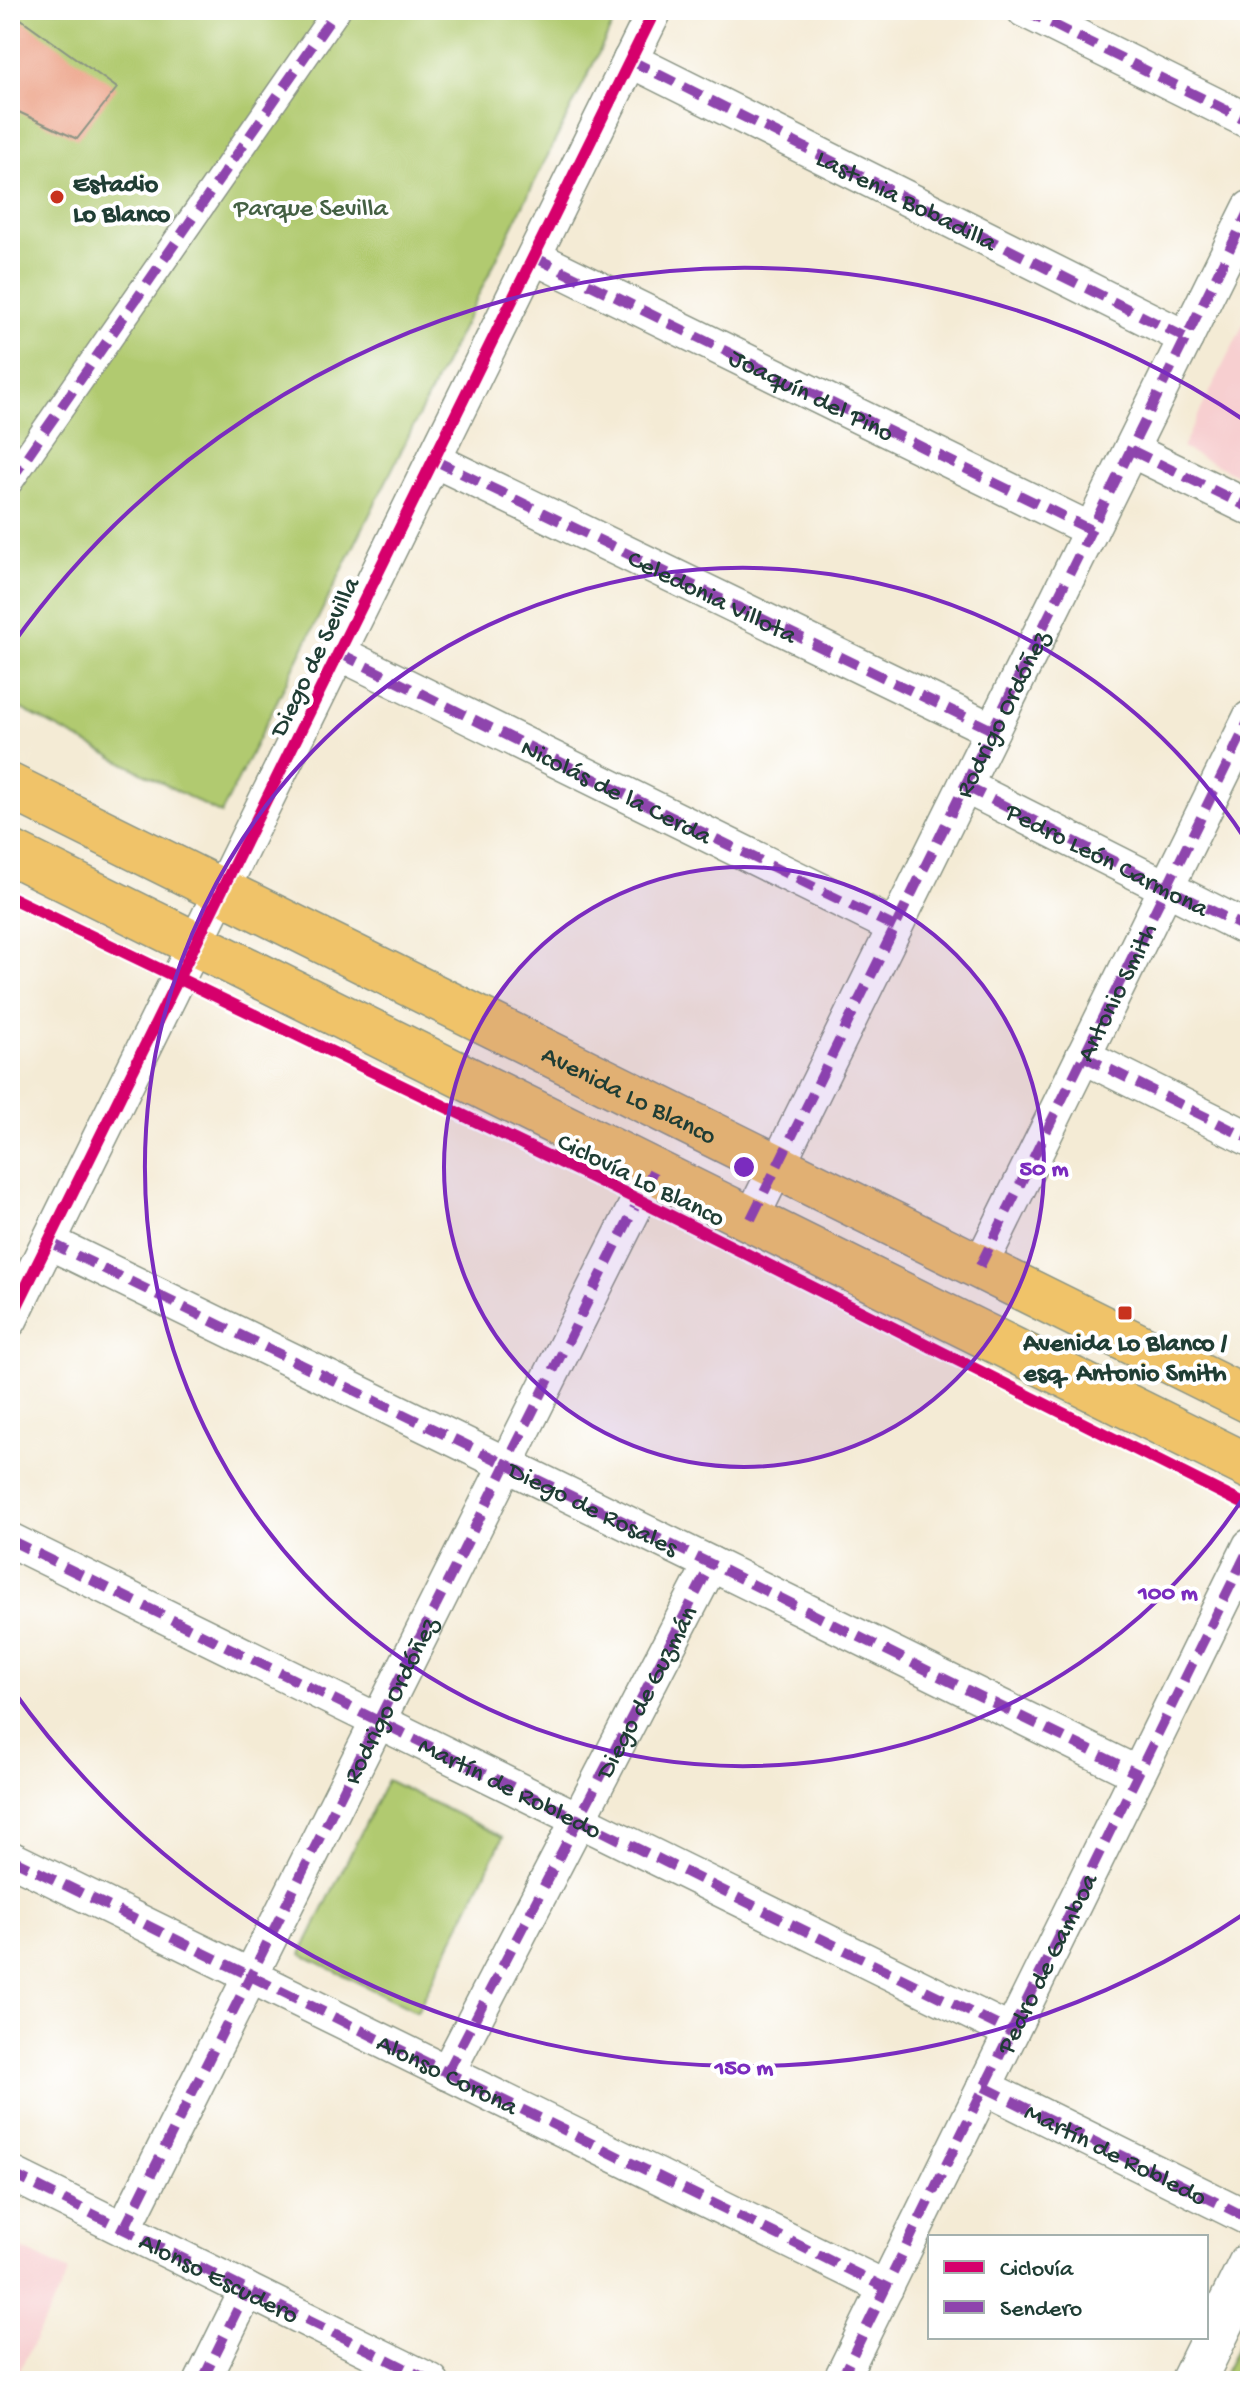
<svg xmlns="http://www.w3.org/2000/svg" width="1260" height="2391" viewBox="0 0 1260 2391" font-family="'Gochi Hand',sans-serif">
  <rect width="100%" height="100%" fill="#fff"/>
  <filter id="ink" filterUnits="userSpaceOnUse"><feTurbulence type="fractalNoise" baseFrequency=".0125" numOctaves="2"/><feDisplacementMap in="SourceGraphic" scale="16" xChannelSelector="R" yChannelSelector="G"/><feConvolveMatrix kernelMatrix="1 2 1 2 8 2 1 2 1" color-interpolation-filters="sRGB"/></filter>
  <filter id="wash" filterUnits="userSpaceOnUse"><feTurbulence type="fractalNoise" baseFrequency=".006" numOctaves="4" result="noise"/><feDisplacementMap in="SourceGraphic" scale="32" xChannelSelector="R" yChannelSelector="G"/><feGaussianBlur stdDeviation="1.8" result="paint"/><feColorMatrix in="noise" values="0 0 0 0 0 0 0 0 0 0 0 0 0 0 0 0 0 1.4 0 .05"/><feComposite in="paint" operator="in"/></filter>
  <g filter="url(#wash)">
    <rect width="100%" height="100%" fill="#f4ebd5"/>
    <g fill="#f7cfd0">
      <polygon points="1250,311 1250,482 1182,448"/>
      <polygon points="10,2243 69,2272 14,2381 10,2381"/>
    </g>
    <g fill="#b1ca70" stroke="#688452" stroke-width="2">
      <polygon points="10,10 620,10 221,814 10,703"/>
      <polygon points="387,1780 503,1837 417,2012 301,1954"/>
      <polygon points="1250,2321 1250,2381 1220,2381"/>
    </g>
    <g id="blocks">
      <polygon fill="#eca186" points="10,11 117,88 77,139 10,108"/>
    </g>
  </g>
  <g filter="url(#ink)">
    <use href="#blocks" fill-opacity="0" stroke="#8a9484" stroke-width="2"/>
    <g fill="none" stroke-linecap="round" stroke-linejoin="round">
      <defs>
        <polyline id="pedestrian" points="10,481 337,10"/>
        <g id="minor">
          <polyline points="1024,10 1250,122"/>
          <path id="s1" d="M630 60 1186 338"/>
          <polyline points="534,257 1091,530"/>
          <polyline points="1131,450 1250,508"/>
          <polyline points="434,460 992,730"/>
          <polyline points="339,653 895,927"/>
          <polyline points="965,786 1250,930"/>
          <polyline points="1083,1056 1250,1139"/>
          <polyline points="751,1219 1250,208"/>
          <path id="s2" d="M49 1242 711 1564 1138 1774"/>
          <polyline points="980,1266 1250,718"/>
          <polyline points="10,1320 655,10"/>
          <polyline points="10,1540 1011,2032"/>
          <polyline points="10,1858 886,2288"/>
          <polyline points="447,2073 711,1564"/>
          <path id="s3" d="M984 2087 1250 2219"/>
          <polyline points="10,2173 431,2381"/>
          <path id="s4" d="M124 2229 653 1171"/>
          <polyline points="202,2381 247,2290"/>
          <polyline points="840,2381 1250,1546"/>
        </g>
        <polyline id="tertiary" points="1193,2381 1250,2265"/>
        <g id="primary">
          <path id="s5" d="M10 786 1250 1401"/>
          <polyline points="10,852 1250,1467"/>
        </g>
      </defs>
      <use href="#pedestrian" stroke="#8a9484" stroke-width="29"/>
      <use href="#minor" stroke="#8a9484" stroke-width="37"/>
      <use href="#tertiary" stroke="#8a9484" stroke-width="47"/>
      <use href="#primary" stroke="#8a9484" stroke-width="47"/>
      <use href="#pedestrian" stroke="#fff" stroke-width="26"/>
      <use href="#minor" stroke="#fff" stroke-width="34"/>
      <use href="#tertiary" stroke="#fff" stroke-width="44"/>
      <use href="#primary" stroke="#f0c369" stroke-width="44"/>
      <g stroke="#8e44ad" stroke-width="10" stroke-dasharray="20 10" stroke-linecap="butt">
        <polyline points="1024,10 1250,122"/>
        <polyline points="630,60 1186,338"/>
        <path id="s6" d="M534 257 1091 530"/>
        <polyline points="1131,450 1250,508"/>
        <path id="s7" d="M434 460 992 730"/>
        <polyline points="10,481 337,10"/>
        <path id="s8" d="M339 653 895 927"/>
        <path id="s9" d="M965 786 1250 930"/>
        <polyline points="1083,1056 1250,1139"/>
        <path id="s10" d="M751 1219 1250 208"/>
        <polyline points="49,1242 711,1564 1138,1774"/>
        <path id="s11" d="M980 1266 1250 718"/>
        <path id="s12" d="M10 1540 1011 2032"/>
        <path id="s13" d="M10 1858 886 2288"/>
        <path id="s14" d="M447 2073 711 1564"/>
        <polyline points="984,2087 1250,2219"/>
        <path id="s15" d="M10 2173 431 2381"/>
        <polyline points="124,2229 653,1171"/>
        <polyline points="202,2381 247,2290"/>
        <path id="s16" d="M840 2381 1250 1546"/>
      </g>
      <defs>
        <g id="cycleway">
          <polyline points="10,897 639,1200 1250,1507"/>
          <polyline points="10,1320 655,10"/>
        </g>
      </defs>
      <use href="#cycleway" stroke="#fff" stroke-width="17"/>
      <use href="#cycleway" stroke="#d6006c" stroke-width="12"/>
    </g>
  </g>
  <circle cx="744" cy="1167" r="300" fill="#7b2cbf" fill-opacity=".12"/>
  <g fill="none" stroke="#7b2cbf" stroke-width="4">
    <circle cx="744" cy="1167" r="300"/>
    <path d="M1249 1489A599 599 0 1 1 1249 845"/>
    <path d="M1247 1912A899 899 0 0 1 12 1689M12 645A899 899 0 0 1 1247 422"/>
  </g>
  <g fill="#c8321e" stroke="#fff" stroke-width="3">
    <circle cx="57" cy="197" r="8"/>
    <rect x="1117" y="1305" width="16" height="16" rx="4"/>
  </g>
  <g text-anchor="middle" stroke-width="8" stroke-linejoin="round" paint-order="stroke">
    <g font-size="26" font-weight="bold" fill="#1f3d34" stroke="#fff" text-anchor="start">
      <text x="73" y="191">Estadio<tspan x="73" dy="30">Lo Blanco</tspan></text>
      <text x="1125" y="1350" text-anchor="middle">Avenida Lo Blanco /<tspan x="1125" dy="30">esq. Antonio Smith</tspan></text>
    </g>
    <g font-size="26" fill="#1f3d34" stroke="#fff">
      <text dy="9" stroke="none"><textPath href="#s1" startOffset="310">Lastenia Bobadilla</textPath></text>
      <text dy="9" stroke="none"><textPath href="#s6" startOffset="310">Joaquín del Pino</textPath></text>
      <text dy="9" stroke="none"><textPath href="#s7" startOffset="310">Celedonia Villota</textPath></text>
      <text transform="translate(313 656) rotate(-64)" y="9">Diego de Sevilla</text>
      <text dy="9" stroke="none"><textPath href="#s10" startOffset="564">Rodrigo Ordóñez</textPath></text>
      <text dy="9" stroke="none"><textPath href="#s8" startOffset="310">Nicolás de la Cerda</textPath></text>
      <text dy="9" stroke="none"><textPath href="#s9" startOffset="160">Pedro León Carmona</textPath></text>
      <text dy="9" stroke="none"><textPath href="#s11" startOffset="306">Antonio Smith</textPath></text>
      <text dy="9" stroke="none"><textPath href="#s5" startOffset="692">Avenida Lo Blanco</textPath></text>
      <text transform="translate(642 1178) rotate(26)" y="9">Ciclovía Lo Blanco</text>
      <text dy="9" stroke="none"><textPath href="#s2" startOffset="606">Diego de Rosales</textPath></text>
      <text dy="9" stroke="none"><textPath href="#s14" startOffset="430">Diego de Guzmán</textPath></text>
      <text dy="9" stroke="none"><textPath href="#s4" startOffset="592">Rodrigo Ordóñez</textPath></text>
      <text dy="9" stroke="none"><textPath href="#s12" startOffset="558">Martín de Robledo</textPath></text>
      <text dy="9" stroke="none"><textPath href="#s16" startOffset="466">Pedro de Gamboa</textPath></text>
      <text dy="9" stroke="none"><textPath href="#s13" startOffset="488">Alonso Corona</textPath></text>
      <text dy="9" stroke="none"><textPath href="#s3" startOffset="148">Martín de Robledo</textPath></text>
      <text dy="9" stroke="none"><textPath href="#s15" startOffset="234">Alonso Escudero</textPath></text>
    </g>
    <g font-size="26" fill="#446043" stroke="#fff">
      <text x="311" y="215">Parque Sevilla</text>
    </g>
  </g>
  <circle cx="744" cy="1167" r="12" fill="#7b2cbf" stroke="#fff" stroke-width="4"/>
  <g font-size="24" text-anchor="middle" font-weight="bold" fill="#7b2cbf" stroke="#fff" stroke-width="8" stroke-linejoin="round" paint-order="stroke">
    <text x="1044" y="1175">50 m</text>
    <text x="1168" y="1599">100 m</text>
    <text x="744" y="2074">150 m</text>
  </g>
  <rect width="1260" height="2391" fill="none" stroke="#fff" stroke-width="40"/>
  <rect x="928" y="2235" width="280" height="104" fill="#ffffff" stroke="#a5b1ae" stroke-width="2"/>
  <rect x="944" y="2261" width="40" height="12" fill="#d6006c" stroke="#a5b1ae" stroke-width="2"/>
  <text x="1000" y="2275" font-size="24" fill="#1f3d34">Ciclovía</text>
  <rect x="944" y="2301" width="40" height="12" fill="#8e44ad" stroke="#a5b1ae" stroke-width="2"/>
  <text x="1000" y="2315" font-size="24" fill="#1f3d34">Sendero</text>
</svg>
